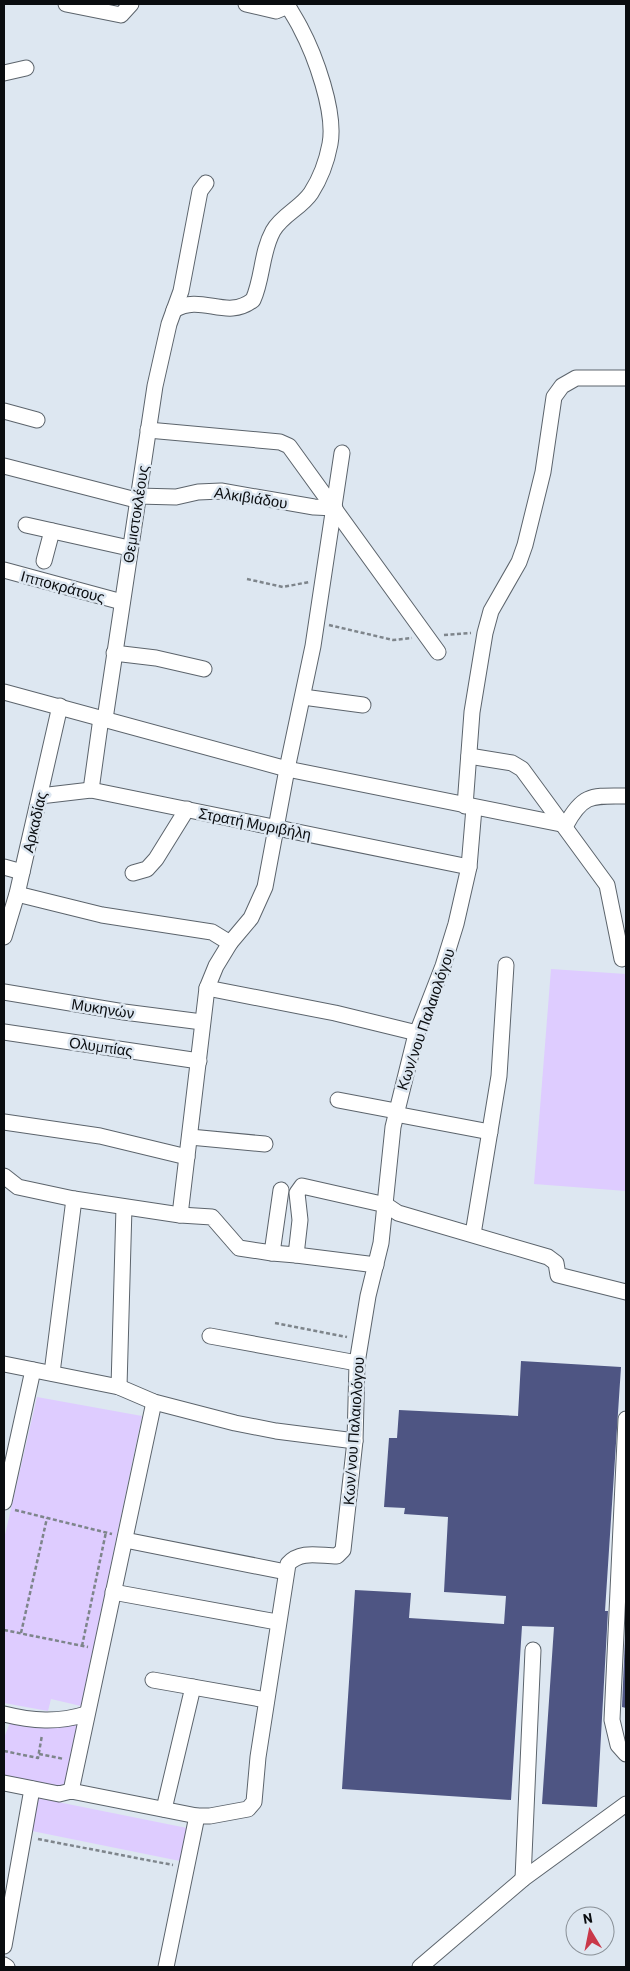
<svg xmlns="http://www.w3.org/2000/svg" width="630" height="1971" font-family="Barlow,sans-serif">
	<rect width="100%" height="100%" fill="#dde7f1"/>
	<g fill="#deccff">
		<polygon points="551,969 626,974 626,1191 534,1184"/>
		<polygon points="37,1397 142,1416 81,1706 51,1699 48,1711 4,1703 4,1539"/>
		<polygon points="11,1720 79,1722 66,1785 60,1789 4,1776 4,1738"/>
		<polygon points="38,1798 187,1828 180,1861 32,1831"/>
	</g>
	<g fill="#4e5583">
		<polygon points="521,1361 621,1367 605,1611 608,1611 597,1807 542,1804 554,1627 522,1626 511,1800 342,1789 355,1590 411,1593 409,1618 504,1624 506,1596 444,1592 448,1517 404,1514 405,1508 384,1507 389,1438 397,1438 399,1410 518,1416"/>
		<polygon points="626,1615 626,1708 622,1707"/>
	</g>
	<g fill="none" stroke-linecap="round" stroke-linejoin="round">
		<g stroke="#5c646c" stroke-width="17">
			<g id="minor">
				<polyline points="66,4 121,15 131,4"/>
				<polyline points="246,4 276,11 288,6"/>
				<polyline points="4,73 26,68"/>
				<path d="M174,310C202,293 226,321 253,300C263,278 261,253 273,231C282,215 301,208 311,193C320,179 327,160 330,144C336,112 315,55 300,27C296,19 291,12 287,4"/>
				<polyline points="4,411 37,420"/>
				<polyline points="148,430 280,442 289,446 438,652"/>
				<polyline points="4,466 136,500"/>
				<polyline points="137,496 176,497 198,492 221,491 314,507 335,508"/>
				<polyline points="26,525 129,548"/>
				<polyline points="44,561 52,531"/>
				<polyline points="4,570 122,602"/>
				<polyline points="114,653 156,658 204,669"/>
				<path d="M4,692L287,769L566,825C583,793 593,796 626,796"/>
				<polyline points="303,697 363,705"/>
				<polyline points="105,719 155,386 169,324 181,291 200,191 206,183"/>
				<polyline points="469,756 512,763 522,769 607,885 622,959"/>
				<polyline points="91,790 101,718"/>
				<polyline points="40,796 91,790 469,867"/>
				<polyline points="465,806 472,712 485,633 491,611 519,562 525,545 543,472 554,397 562,386 576,378 626,378"/>
				<polyline points="4,867 22,872"/>
				<polyline points="133,873 147,869 156,859 187,809"/>
				<polyline points="17,894 102,915 212,932 230,943"/>
				<polyline points="4,937 17,894 60,706"/>
				<polyline points="207,988 335,1013 417,1033"/>
				<polyline points="4,992 124,1012 202,1022"/>
				<polyline points="4,1032 199,1061"/>
				<polyline points="338,1100 396,1111"/>
				<polyline points="395,1114 490,1132"/>
				<polyline points="4,1122 100,1136 187,1157"/>
				<polyline points="190,1137 265,1144"/>
				<polyline points="4,1176 18,1187 74,1199 180,1215 212,1217 239,1248 272,1253 281,1190"/>
				<polyline points="180,1215 207,988 216,966 230,943 251,918 265,887 287,769 313,646 342,453"/>
				<polyline points="473,1234 499,1076 506,965"/>
				<polyline points="272,1253 296,1255 300,1220 297,1193 302,1186 386,1205 398,1213 548,1257 556,1263 558,1275 626,1292"/>
				<polyline points="296,1255 376,1265"/>
				<polyline points="210,1336 357,1363"/>
				<polyline points="4,1364 119,1387 154,1402 235,1423 276,1431 355,1441"/>
				<polyline points="52,1373 74,1199"/>
				<polyline points="119,1387 124,1207"/>
				<polyline points="626,1419 612,1720 618,1745 626,1754"/>
				<polyline points="4,1502 33,1370"/>
				<polyline points="125,1540 286,1572"/>
				<polyline points="113,1592 277,1622"/>
				<polyline points="153,1680 266,1700"/>
				<path d="M4,1714C32,1721 58,1723 86,1714"/>
				<path d="M4,1783L59,1794L71,1791L197,1816H210L248,1809L254,1802L258,1757L288,1564C301,1550 319,1556 337,1556L343,1550L355,1441L357,1363L368,1296L381,1243L393,1127L415,1038L443,966L456,924L469,867L474,808"/>
				<polyline points="71,1791 154,1402"/>
				<polyline points="164,1809 193,1687"/>
				<polyline points="523,1879 533,1650"/>
				<polyline points="4,1946 32,1789"/>
				<polyline points="4,1965 7,1967"/>
				<polyline points="166,1967 197,1816"/>
				<polyline points="420,1967 523,1879 626,1804"/>
			</g>
		</g>
		<g stroke="#7e858b" stroke-width="2.5" stroke-dasharray="4 2.5" stroke-linecap="butt">
			<polyline points="247,579 283,587 309,582"/>
			<polyline points="329,625 393,640 412,638"/>
			<polyline points="444,635 471,633"/>
			<polyline points="275,1323 347,1337"/>
			<polyline points="15,1510 112,1534"/>
			<polyline points="4,1630 88,1647"/>
			<polyline points="21,1633 47,1518"/>
			<polyline points="82,1646 106,1532"/>
			<polyline points="4,1751 38,1758 42,1735"/>
			<polyline points="39,1754 64,1759"/>
			<polyline points="38,1839 173,1865"/>
		</g>
		<use href="#minor" stroke="#fff" stroke-width="15"/>
	</g>
	<g text-anchor="middle" dominant-baseline="central" stroke-width="5" stroke-linejoin="round" paint-order="stroke">
		<g font-size="15" fill="#0a0d10" stroke="#dde7f1">
			<text transform="translate(251 497) rotate(9)">Αλκιβιάδου</text>
			<text transform="translate(135 514) rotate(-81)">Θεμιστοκλέους</text>
			<text transform="translate(63 586) rotate(15)">Ιπποκράτους</text>
			<text transform="translate(34 822) rotate(-77)">Αρκαδίας</text>
			<text transform="translate(255 823) rotate(11)">Στρατή Μυριβήλη</text>
			<text transform="translate(103 1008) rotate(9)">Μυκηνών</text>
			<text transform="translate(425 1019) rotate(-71)">Κων/νου Παλαιολόγου</text>
			<text transform="translate(101 1046) rotate(8)">Ολυμπίας</text>
			<text transform="translate(353 1431) rotate(-86)">Κων/νου Παλαιολόγου</text>
		</g>
	</g>
	<rect width="630" height="1971" fill="none" stroke="#0a0d10" stroke-width="10"/>
	<g transform="translate(590 1931) rotate(350)"><circle r="24" fill="#dde7f1" stroke="#899097"/>
	<path d="M0-4L9 19L0 12L-9 19Z" fill="#c93849"/>
	<text y="-8" font-size="14" font-weight="bold" text-anchor="middle" fill="#0a0d10">N</text>
	</g>
</svg>
